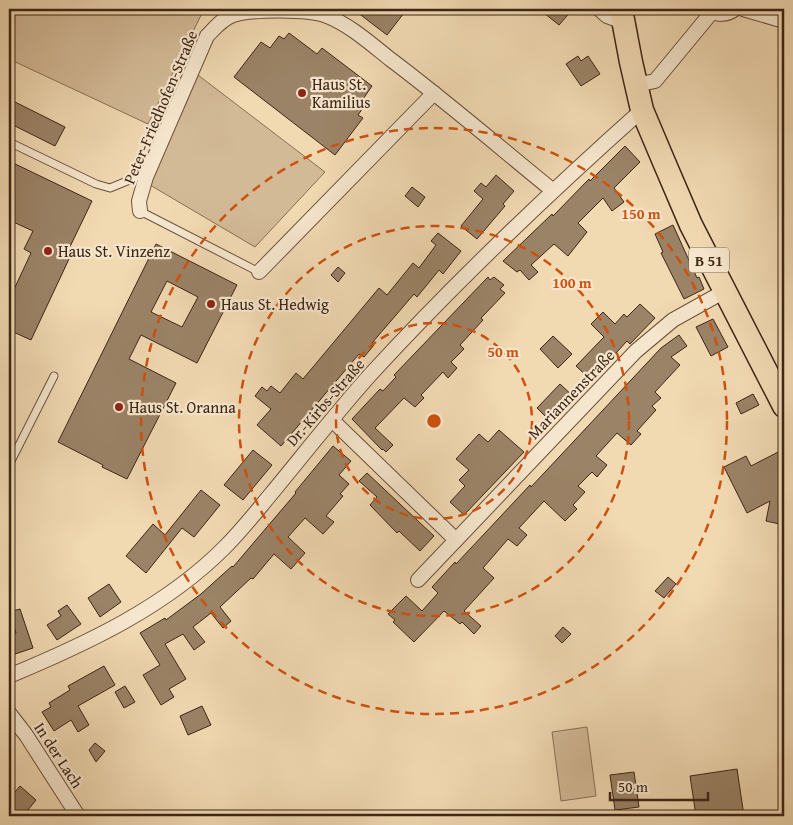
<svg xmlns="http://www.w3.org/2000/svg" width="793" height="825" font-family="'Gentium Book Plus',serif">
	<rect width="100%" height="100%" fill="#f1d9b2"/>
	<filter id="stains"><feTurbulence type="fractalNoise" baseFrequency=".004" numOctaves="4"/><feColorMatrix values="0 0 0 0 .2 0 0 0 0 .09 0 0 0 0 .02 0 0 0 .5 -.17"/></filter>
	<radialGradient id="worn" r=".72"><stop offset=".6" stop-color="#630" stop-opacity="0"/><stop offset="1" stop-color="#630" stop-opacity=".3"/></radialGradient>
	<g fill="#d3ba97" stroke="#887056">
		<polygon points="9,9 204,9 148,124 9,59"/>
		<polygon points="198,75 325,172 255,247 150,185"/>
		<polygon points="587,727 596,796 561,801 552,732"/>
	</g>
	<g fill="#9b8367" stroke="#3e2516" fill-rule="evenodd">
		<polygon points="353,9 407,9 387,35"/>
		<polygon points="539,9 573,9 559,25"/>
		<polygon points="289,33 317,54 322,48 372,86 363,99 365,101 363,104 365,105 358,115 363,118 335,155 234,77 261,42 270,48 279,36 284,39"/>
		<polygon points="578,56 581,61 588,56 600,74 581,86 566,64"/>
		<polygon points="9,99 65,127 55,146 9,123"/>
		<polygon points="625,146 640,162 614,188 624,202 612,211 603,198 578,223 587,232 568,256 554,244 531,265 538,272 529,280 520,270 517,272 503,261 552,214 553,216 589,179 590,181"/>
		<polygon points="9,161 92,201 65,257 69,259 31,340 9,330 9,300 31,253 24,249 33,231 9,220"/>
		<polygon points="496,175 514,191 503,204 505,206 477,239 461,226 483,199 474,191 481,183 486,187"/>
		<polygon points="412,187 425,197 418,207 405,196"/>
		<polygon points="673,225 697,278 699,277 704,289 684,299 661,253 663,252 655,234"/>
		<polygon points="438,233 461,251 443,274 439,270 417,297 414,294 372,343 374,345 364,357 359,354 281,446 257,425 271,409 255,396 262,387 267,391 271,386 280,393 296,373 303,379 379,288 387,295 413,263 419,268 436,245 431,241"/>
		<path d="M156,244L237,285L197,363L141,335L129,359L176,383L127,479L102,467L103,465L58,442ZM167,281L198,297L182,327L151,312Z"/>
		<polygon points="338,267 345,273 338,282 331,275"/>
		<polygon points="488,277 490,280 494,277 504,285 500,289 505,293 481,318 483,320 460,345 464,349 451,362 457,368 448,378 443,372 421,395 424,398 415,407 404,398 375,428 393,445 386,452 383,449 382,450 352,419 380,389 383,391 396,377 394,375"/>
		<polygon points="640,304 655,318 630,344 627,341 593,378 591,376 589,378 576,366 604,337 591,324 603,312 615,324 624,314 627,317"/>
		<polygon points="713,319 728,347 711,356 696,327"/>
		<polygon points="679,335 687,346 671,357 680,365 655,392 661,398 652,406 656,410 637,431 641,434 631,445 617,433 596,456 607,465 597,477 592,472 578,486 585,492 573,505 577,509 565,521 544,501 519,528 527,535 517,546 508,539 483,568 494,578 464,611 481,626 474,634 462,622 460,624 444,611 414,642 393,622 395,620 388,614 406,596 422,611 438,593 432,587 455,562 456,564 530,485 531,487 661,348"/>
		<polygon points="553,336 572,354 558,368 540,349"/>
		<polygon points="560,384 575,398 551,422 537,408"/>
		<polygon points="753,394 759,405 741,414 736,403"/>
		<polygon points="499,430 524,452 464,515 450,502 465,486 459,480 469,470 456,459 479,434 488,442"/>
		<polygon points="333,446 351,461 339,475 349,484 340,494 343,496 326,516 334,522 323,534 305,518 288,537 305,553 291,569 274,554 253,579 251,578 220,607 231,621 223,628 211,613 193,627 205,642 194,650 183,634 165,644 186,679 169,689 174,697 161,705 143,675 160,665 140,633 165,618 166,620 201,594 232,566 233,567 296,493 295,492"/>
		<polygon points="784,449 784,525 766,521 770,501 747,513 724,467 746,456 751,466"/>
		<polygon points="253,450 272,465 243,500 224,485"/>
		<polygon points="367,473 434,536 420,551 399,531 397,533 370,505 377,497 359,481"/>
		<polygon points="201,490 220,505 194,537 182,528 146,573 126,556 153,524 165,535"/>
		<polygon points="668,577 676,584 664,598 655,591"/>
		<polygon points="109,584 121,602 100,617 88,598"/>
		<polygon points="67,605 81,624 57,640 47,625 61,616 58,611"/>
		<polygon points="20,609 33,648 9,656 9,635 16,633 9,612"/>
		<polygon points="563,627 571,634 562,643 555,636"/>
		<polygon points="104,666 115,685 78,706 89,725 78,732 71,720 54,731 42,712 51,707 49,703 70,690 68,686"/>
		<polygon points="125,686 135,702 124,708 115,692"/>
		<polygon points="202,706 211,725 188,735 180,716"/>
		<polygon points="95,743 105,751 96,762 89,750"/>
		<polygon points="737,769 744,816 696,816 690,776"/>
		<polygon points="634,772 639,807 615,810 610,775"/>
		<polygon points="20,786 36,800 23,816 19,816 9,807 9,799"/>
	</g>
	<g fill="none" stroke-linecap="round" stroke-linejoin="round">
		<g stroke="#6b523d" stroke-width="9">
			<g id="service">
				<polyline points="9,142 96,184 110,188 137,177 146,177"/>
				<polyline points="140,211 259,272"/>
				<polyline points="9,465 54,376"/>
			</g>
		</g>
		<g stroke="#6b523d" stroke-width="16">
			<g id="minor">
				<polyline points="599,9 607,16 623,22"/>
				<path d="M708,9C717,16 727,15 735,9"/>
				<polyline points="743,9 784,21"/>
				<polyline points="636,85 655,81 712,12"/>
				<path d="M140,211L139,201L146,177L207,36C215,28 222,19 233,15C253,9 308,9 327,16C350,25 371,44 390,59C446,101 498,146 552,190"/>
				<polyline points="259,272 434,93"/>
				<polyline points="332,420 456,540"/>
				<polyline points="418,580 636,351 673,320 725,291"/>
				<path d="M9,676C86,644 166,607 226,546C242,530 256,512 271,494C304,454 336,413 370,375C456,281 548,194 642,110"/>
				<polyline points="9,713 26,735 78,816"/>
			</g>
		</g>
		<g stroke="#3e2516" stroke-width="25">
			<polyline id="primary" points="621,9 631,62 642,110 664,162 691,225 784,406"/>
		</g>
		<use href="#service" stroke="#f6e6cd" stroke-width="7"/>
		<use href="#minor" stroke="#f6e6cd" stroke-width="14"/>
		<use href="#primary" stroke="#f1d9b2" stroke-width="22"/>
	</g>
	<g fill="none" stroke="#ce510e" stroke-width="2.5" stroke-dasharray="9 6">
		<circle cx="434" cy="421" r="98"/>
		<circle cx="434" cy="421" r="195"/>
		<circle cx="434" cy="421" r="293"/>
	</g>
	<g fill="#8f2418" stroke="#f6e6cd" stroke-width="2">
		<circle cx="302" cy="93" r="5"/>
		<circle cx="48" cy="251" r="5"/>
		<circle cx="211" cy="304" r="5"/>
		<circle cx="119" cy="407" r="5"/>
	</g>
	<g text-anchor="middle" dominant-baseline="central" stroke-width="4.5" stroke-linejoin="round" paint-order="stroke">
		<rect fill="#f6e6cd" stroke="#755f4d" stroke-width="1" x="689" y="247.5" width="40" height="25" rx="4"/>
		<g font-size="15" font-weight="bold" fill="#3e2516">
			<text x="709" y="260">B 51</text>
		</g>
		<g font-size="16" fill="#3e2516" stroke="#f6e6cd" text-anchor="start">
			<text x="312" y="84">Haus St.<tspan x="312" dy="18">Kamilius</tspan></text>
			<text x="58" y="251">Haus St. Vinzenz</text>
			<text x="221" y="304">Haus St. Hedwig</text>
			<text x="129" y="407">Haus St. Oranna</text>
		</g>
		<g font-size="16" fill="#3e2516" stroke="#f6e6cd">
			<text transform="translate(160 107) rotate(-67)">Peter-Friedhofen-Straße</text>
			<text transform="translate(571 394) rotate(-46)">Mariannenstraße</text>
			<text transform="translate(325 402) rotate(-49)">Dr.-Kirbs-Straße</text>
			<text transform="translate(59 755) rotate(57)">In der Lach</text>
		</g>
	</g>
	<circle cx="434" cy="421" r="8" fill="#ce510e" stroke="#f6e6cd" stroke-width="2.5"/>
	<g font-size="15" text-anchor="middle" font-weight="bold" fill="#ce510e" stroke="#f6e6cd" stroke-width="4.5" stroke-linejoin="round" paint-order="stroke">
		<text x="641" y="219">150 m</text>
		<text x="572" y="288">100 m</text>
		<text x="503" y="357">50 m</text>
	</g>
	<rect width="793" height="825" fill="none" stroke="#f1d9b2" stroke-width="30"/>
	<rect x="10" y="10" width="773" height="805" fill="none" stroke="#3e2516" stroke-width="2.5"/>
	<rect x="15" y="15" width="763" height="795" fill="none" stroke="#3e2516"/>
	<path d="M610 792v8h98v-8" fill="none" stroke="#3e2516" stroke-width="2.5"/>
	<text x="618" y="792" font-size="15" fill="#3e2516" stroke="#f6e6cd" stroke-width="4" paint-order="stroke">50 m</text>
	<rect width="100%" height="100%" filter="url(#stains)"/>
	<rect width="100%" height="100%" fill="url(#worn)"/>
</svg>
